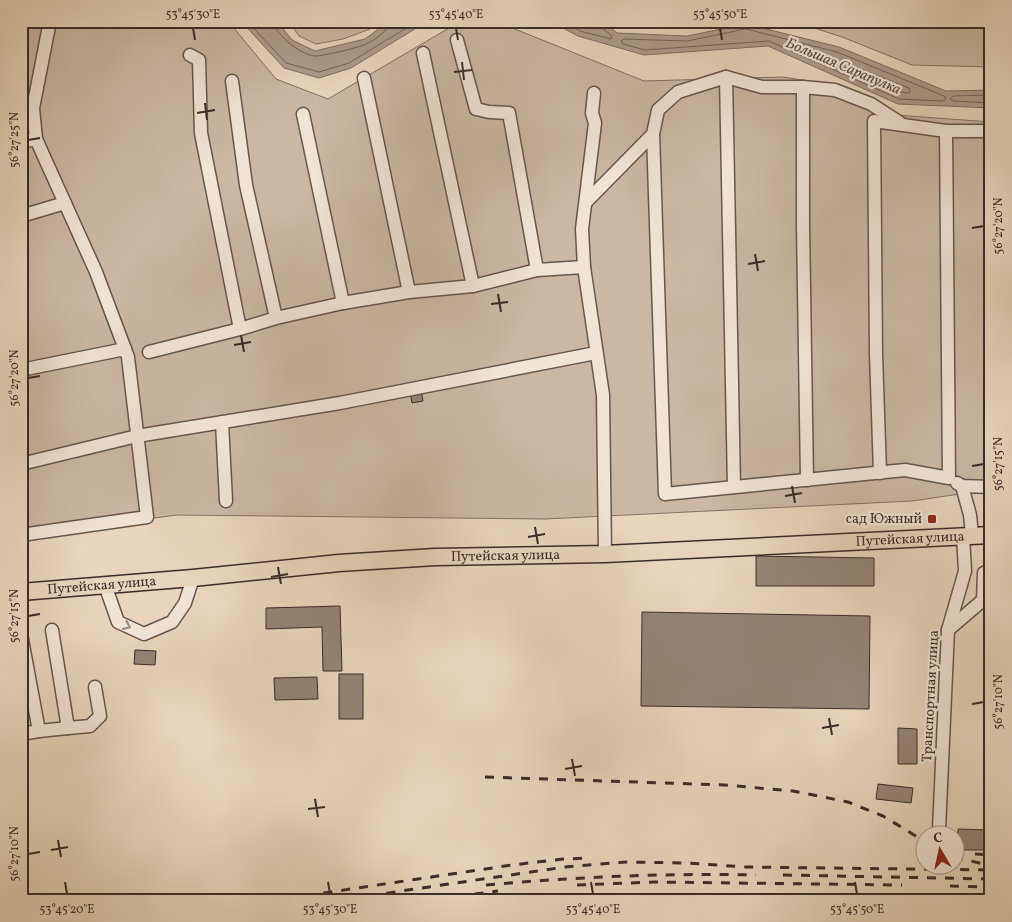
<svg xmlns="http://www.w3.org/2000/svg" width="1012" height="922" font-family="Vollkorn,serif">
	<rect width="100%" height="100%" fill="#e8d5bb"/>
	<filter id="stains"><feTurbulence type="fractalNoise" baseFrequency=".004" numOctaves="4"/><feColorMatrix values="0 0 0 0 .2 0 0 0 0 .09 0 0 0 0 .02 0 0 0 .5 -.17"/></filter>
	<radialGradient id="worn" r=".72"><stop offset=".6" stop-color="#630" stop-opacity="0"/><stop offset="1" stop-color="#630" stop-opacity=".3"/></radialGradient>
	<g fill="#cab8a2" stroke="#827264">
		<polygon points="21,21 228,21 276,79 328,99 461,21 495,21 644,81 783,77 814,82 895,115 991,122 991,494 967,493 912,501 545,519 177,515 21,536"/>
		<polygon points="289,21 378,21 370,29 343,39 316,44 299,36"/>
		<polygon points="793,21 991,21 991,67 912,65 842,37"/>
	</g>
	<g fill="#ad9c89" stroke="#7f7062">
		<polygon points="241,21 277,21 292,40 315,51 365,39 389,21 428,21 351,68 319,78 284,68"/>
		<polygon points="550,21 603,21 617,33 687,36 746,24 839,47 946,91 991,90 991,108 898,104 768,46 644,55 578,36"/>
	</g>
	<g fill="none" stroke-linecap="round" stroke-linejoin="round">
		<g stroke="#746458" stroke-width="1">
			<polyline points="247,21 286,63 319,72 349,63 418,21"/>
			<path d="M273,21C275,35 303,57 317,56C326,55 358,48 366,44C374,41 390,29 391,21"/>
			<polyline points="561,21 580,31 611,39 612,36 601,27 600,21"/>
			<polygon points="746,29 837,52 944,96 946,99 943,101 899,99 769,41 645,50 623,44 621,41 624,39 687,41"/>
			<polygon points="833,58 909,88 910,92 908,93 901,92 833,62 831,60"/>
			<polyline points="991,95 953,96 950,99 953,101 991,103"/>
		</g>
	</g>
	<g fill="#948474" stroke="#3a2d27">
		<polygon points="421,390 423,401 412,403 410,392"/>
		<polygon points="756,556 874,558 874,586 756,586"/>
		<polygon points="340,606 342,671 323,671 322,627 266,629 266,608"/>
		<polygon points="642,612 870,616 869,709 641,706"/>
		<polygon points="135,650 156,651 155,665 134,664"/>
		<rect x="339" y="674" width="24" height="45"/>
		<polygon points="317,677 318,699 275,700 274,678"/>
		<polygon points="898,728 917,729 917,764 898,764"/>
		<polygon points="878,784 913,788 911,803 876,799"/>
		<polygon points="958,829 991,830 991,850 957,850"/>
	</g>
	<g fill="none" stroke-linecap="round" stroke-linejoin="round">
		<g stroke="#66574c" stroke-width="15">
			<g id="minor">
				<polyline points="457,40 476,109 489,112 509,113 537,270"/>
				<polyline points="423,53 473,286"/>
				<polyline points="190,55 199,60 201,133 240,329 276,318 343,303 409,292 473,286 537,270 584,267"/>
				<polyline points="726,77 734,487"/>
				<polyline points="364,78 409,292"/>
				<polyline points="232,81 246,185 276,318"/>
				<polyline points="803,87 803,225 807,480"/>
				<polyline points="594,93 592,113 595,123 582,229 584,267 603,395 605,554"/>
				<polyline points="303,114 343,303"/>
				<polyline points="653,134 665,494 905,470 949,478 946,131 991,131"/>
				<polyline points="21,142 36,139"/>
				<polyline points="586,202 653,134 658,110 678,92 726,77 762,87 803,87 835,90 871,104 899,122"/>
				<polyline points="21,216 65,203"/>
				<polyline points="149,352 240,329"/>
				<polyline points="21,370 125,349"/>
				<polyline points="222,422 226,501"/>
				<polyline points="21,464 137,436 340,403 596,353"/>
				<polyline points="880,473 876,354 874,121 946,131"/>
				<polyline points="957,483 962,486 991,487"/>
				<polyline points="962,486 970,515 972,535"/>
				<polyline points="21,535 147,517 128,357 96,272 36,139 33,108 50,21"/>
				<polyline points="105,585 118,622 144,634 172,622 185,603 193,578"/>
				<polyline points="983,600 984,573 991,570"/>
				<polyline points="948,630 983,600 991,600"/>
				<polyline points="21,634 39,731 21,734"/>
				<polyline points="68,728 90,726 100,716 95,687"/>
				<polyline points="39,731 68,728 52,630"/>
				<polyline points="939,830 948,630 965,571 963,536"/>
			</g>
		</g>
		<g stroke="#3a2d27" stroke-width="19">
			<g id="major">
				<path id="s1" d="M21,592L193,578L339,563L435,557L605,554L991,535"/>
			</g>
		</g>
		<use href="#minor" stroke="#f0e4d3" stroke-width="12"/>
		<use href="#major" stroke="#e8d5bb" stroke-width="16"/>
		<g stroke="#3a2d27" stroke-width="3" stroke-dasharray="9 9" stroke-linecap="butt">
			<polyline points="485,777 725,785 793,791 848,802 883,816 924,841"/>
			<polyline points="975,854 991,855"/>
			<polyline points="954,857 988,865"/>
			<polyline points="783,875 991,879"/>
			<path d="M486,885C576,877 665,873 756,875"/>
			<polyline points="577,885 654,882 902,885"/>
			<polyline points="950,886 991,887"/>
			<polyline points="270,901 512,865 563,859 590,858"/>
			<polyline points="333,901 565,867 626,862 687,863 746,867 991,870"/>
			<polyline points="421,901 498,891"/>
		</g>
	</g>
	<defs><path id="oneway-chevron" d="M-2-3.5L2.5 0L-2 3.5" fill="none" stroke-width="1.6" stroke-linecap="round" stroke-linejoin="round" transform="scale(1.25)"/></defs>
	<use stroke="#95887d" href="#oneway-chevron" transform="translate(127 626) rotate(24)"/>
	<path fill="none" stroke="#3a2d27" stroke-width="2" d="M193,28L195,40M456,28L458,40M720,28L722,40M462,62L464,80M454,72L472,70M205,103L207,120M197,113L215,110M28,140L40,138M972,228L984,226M755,254L758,271M748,264L765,261M498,294L501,312M491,304L508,302M241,335L244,352M234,345L251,342M28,378L40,376M972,466L984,464M792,486L795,503M785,496L802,493M535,527L538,544M528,537L545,534M278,567L281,584M271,577L288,574M28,616L40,614M972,704L984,702M829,718L832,735M822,728L839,725M572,759L575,776M565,769L582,766M315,799L318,817M308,809L325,807M58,840L61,857M51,850L68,847M28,854L40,852M65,882L67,894M328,882L330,894M591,882L593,894M855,882L857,894"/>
	<rect fill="#8f2418" stroke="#f0e4d3" stroke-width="2" x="927" y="514" width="10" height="10" rx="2.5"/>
	<g text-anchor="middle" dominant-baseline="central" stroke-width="4.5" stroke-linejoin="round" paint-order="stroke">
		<g font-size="14" fill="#3a2d27" stroke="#f0e4d3" text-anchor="end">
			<text x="922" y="519">сад Южный</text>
		</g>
		<g font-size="14" fill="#3a2d27" stroke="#f0e4d3">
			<text stroke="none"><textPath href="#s1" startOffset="891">Путейская улица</textPath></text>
			<text stroke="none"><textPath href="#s1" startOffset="486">Путейская улица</textPath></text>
			<text stroke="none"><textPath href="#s1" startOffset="81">Путейская улица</textPath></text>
			<text transform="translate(931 696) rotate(-87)">Транспортная улица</text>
		</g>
		<g font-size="15" font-style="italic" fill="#574940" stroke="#f0e4d3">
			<text transform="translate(843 67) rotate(23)">Большая Сарапулка</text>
		</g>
	</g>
	<rect width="1012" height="922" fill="none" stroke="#e8d5bb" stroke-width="55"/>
	<g transform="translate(940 850) rotate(351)"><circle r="24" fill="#f0e4d3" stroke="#a79b8e"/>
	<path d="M0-4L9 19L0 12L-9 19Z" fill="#8f2418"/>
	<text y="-8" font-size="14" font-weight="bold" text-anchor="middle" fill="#3a2d27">С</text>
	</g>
	<rect x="28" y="28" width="956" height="866" fill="none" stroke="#3a2d27" stroke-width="2"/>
	<g font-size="12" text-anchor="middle" fill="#3a2d27">
		<text x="193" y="18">53°45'30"E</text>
		<text x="456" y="18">53°45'40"E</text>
		<text x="720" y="18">53°45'50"E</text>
		<text transform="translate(14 140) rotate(-90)" y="4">56°27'25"N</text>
		<text transform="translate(998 226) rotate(-90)" y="4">56°27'20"N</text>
		<text transform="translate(14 378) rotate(-90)" y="4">56°27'20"N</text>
		<text transform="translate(998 464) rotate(-90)" y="4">56°27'15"N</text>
		<text transform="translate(14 616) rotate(-90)" y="4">56°27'15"N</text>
		<text transform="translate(998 702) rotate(-90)" y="4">56°27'10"N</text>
		<text transform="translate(14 854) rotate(-90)" y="4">56°27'10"N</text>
		<text x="67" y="913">53°45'20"E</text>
		<text x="330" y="913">53°45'30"E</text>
		<text x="593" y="913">53°45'40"E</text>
		<text x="857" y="913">53°45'50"E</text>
	</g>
	<rect width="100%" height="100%" filter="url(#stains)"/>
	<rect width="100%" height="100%" fill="url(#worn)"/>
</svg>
